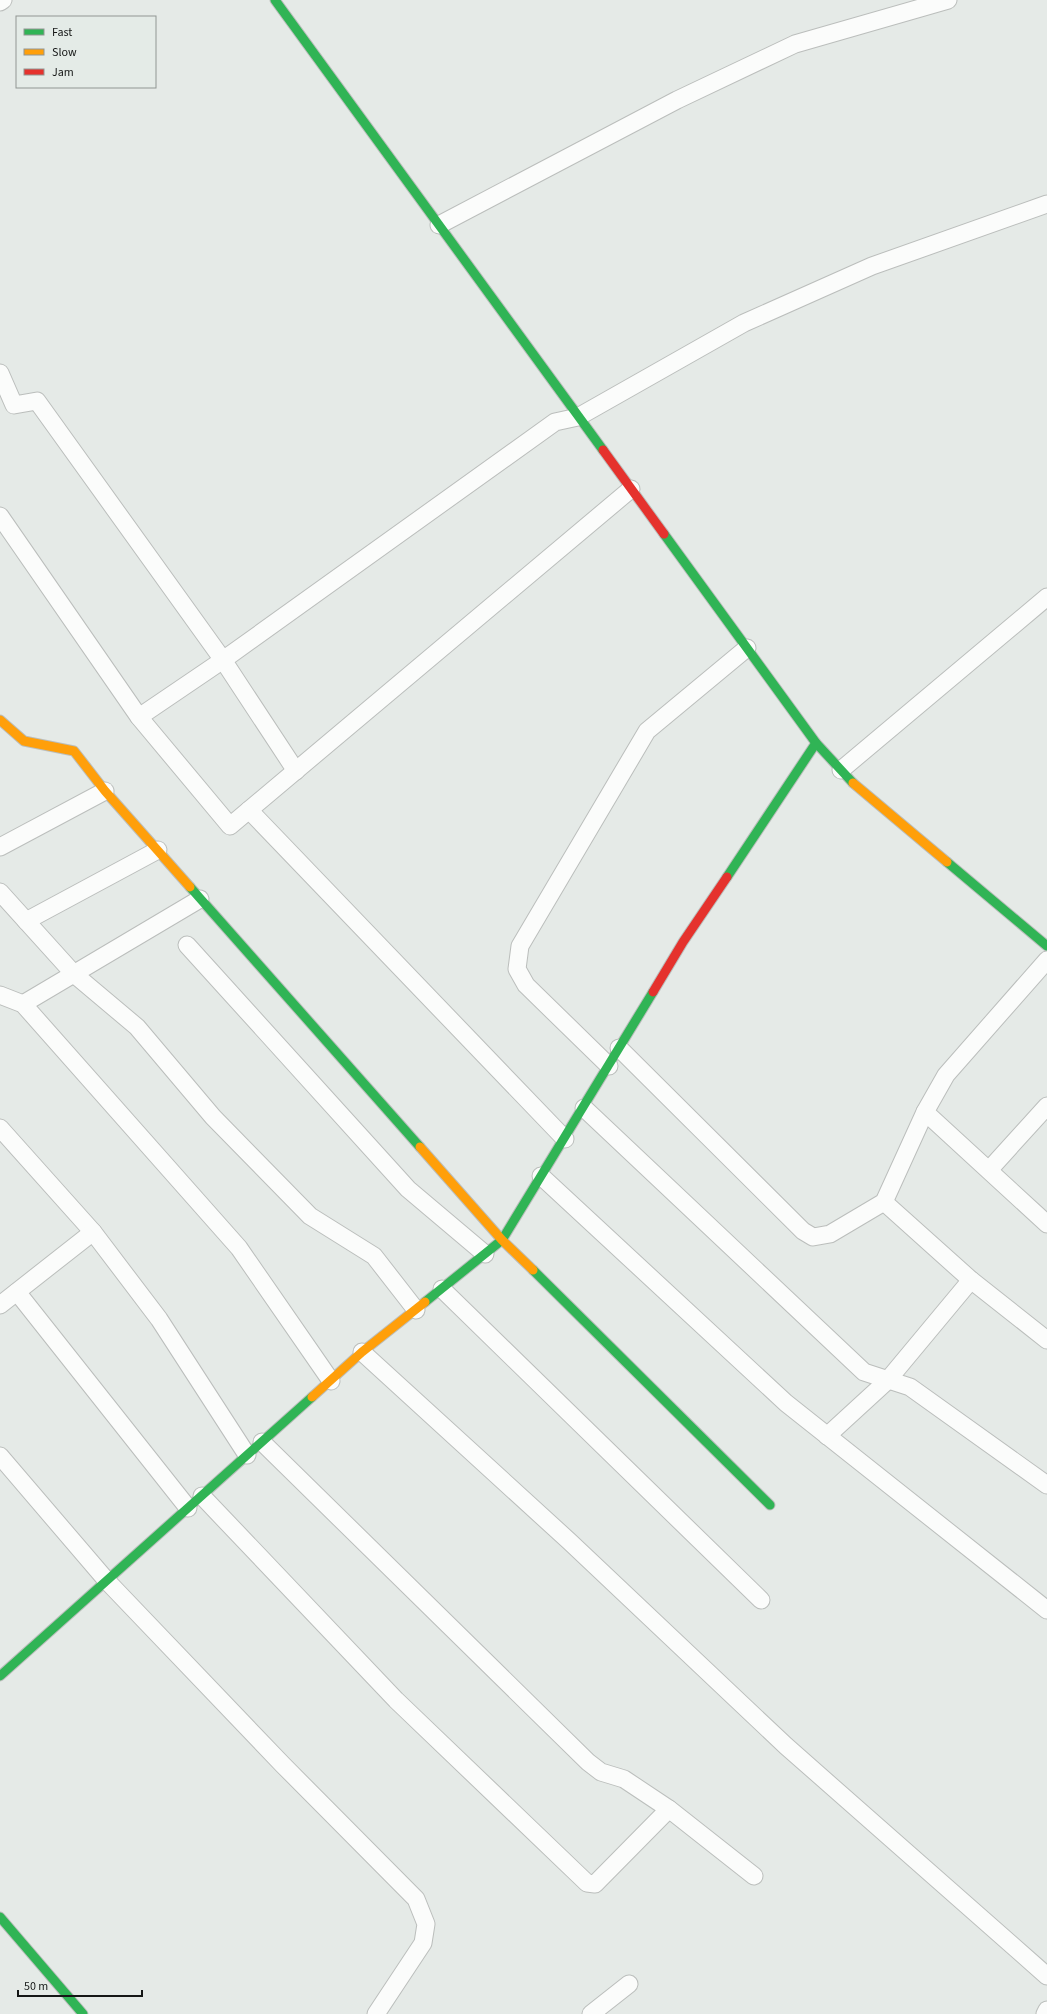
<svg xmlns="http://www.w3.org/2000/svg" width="1047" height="2014" font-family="'Source Sans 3',sans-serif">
	<rect width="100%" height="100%" fill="#e5eae7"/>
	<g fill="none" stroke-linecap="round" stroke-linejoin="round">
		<g stroke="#bbbebc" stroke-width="19">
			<g id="street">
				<polyline points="0,2 3,0"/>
				<polyline points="439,225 677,100 795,44 948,0"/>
				<polyline points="0,373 14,405 37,401 223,660 296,771"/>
				<polyline points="0,516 139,717 230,826 631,489"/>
				<polyline points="139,717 223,660 555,422 578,417 744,323 872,266 1047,204"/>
				<polyline points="841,770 1047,597"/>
				<polyline points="249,810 565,1139"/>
				<polyline points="0,847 105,791"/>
				<polyline points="0,892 74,974 137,1027 213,1117 310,1216 374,1256 416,1310"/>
				<polyline points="26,921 158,850"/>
				<polyline points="187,945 408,1189 485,1254"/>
				<polyline points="0,995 23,1004 239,1248 331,1381"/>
				<polyline points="23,1004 200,899"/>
				<polyline points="619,1048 803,1231 813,1237 830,1234 884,1202 925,1112 946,1075 1047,960"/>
				<polyline points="609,1066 526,985 517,969 520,946 647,731 747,648"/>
				<polyline points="584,1108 864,1372 910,1387 1047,1485"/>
				<polyline points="925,1112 1047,1224"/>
				<polyline points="0,1128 93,1232 159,1319 247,1455"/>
				<polyline points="989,1170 1047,1106"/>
				<polyline points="541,1176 786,1403 1047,1610"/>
				<polyline points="884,1202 971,1280 1047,1340"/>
				<polyline points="442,1289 761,1600"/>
				<polyline points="17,1292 188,1508"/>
				<polyline points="0,1305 93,1232"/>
				<polyline points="362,1352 569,1541 786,1746 1047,1976"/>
				<polyline points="827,1436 887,1381 971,1280"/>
				<polyline points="262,1442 588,1762 601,1772 624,1779 669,1809 754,1876"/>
				<polyline points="0,1456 107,1581 283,1765 416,1899 426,1924 423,1943 376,2014"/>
				<polyline points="202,1496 396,1700 587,1883 595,1884 669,1809"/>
				<polyline points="591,2014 629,1984"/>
				<polyline points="1045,2014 1047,2010"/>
			</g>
		</g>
		<g stroke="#bbbebc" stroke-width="11">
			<g id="fast">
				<polyline points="275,0 603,450"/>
				<polyline points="664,534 816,743 853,783"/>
				<polyline points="947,862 1047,946"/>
				<polyline points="727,877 816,743"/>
				<polyline points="190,887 420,1147"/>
				<polyline points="533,1270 770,1505"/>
				<polyline points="425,1302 502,1240 653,992"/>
				<polyline points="0,1676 312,1397"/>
				<polyline points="0,1917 83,2014"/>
			</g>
		</g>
		<g stroke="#bbbebc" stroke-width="11">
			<g id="slow">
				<polyline points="0,720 24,741 74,751 105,791 190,887"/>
				<polyline points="853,783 947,862"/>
				<polyline points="420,1147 502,1240 533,1270"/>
				<polyline points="312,1397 362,1352 425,1302"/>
			</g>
		</g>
		<g stroke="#bbbebc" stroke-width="11">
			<g id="jam">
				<polyline points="603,450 664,534"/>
				<polyline points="653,992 683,942 727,877"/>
			</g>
		</g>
		<use href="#street" stroke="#fbfcfb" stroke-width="17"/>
		<use href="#fast" stroke="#30b455" stroke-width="9"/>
		<use href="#slow" stroke="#ff9f0a" stroke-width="9"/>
		<use href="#jam" stroke="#e5322d" stroke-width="9"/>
	</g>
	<rect x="16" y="16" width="140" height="72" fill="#e4ebe7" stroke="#919693"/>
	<rect x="24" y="29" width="20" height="6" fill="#30b455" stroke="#919693"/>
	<text x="52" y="36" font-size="12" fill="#151716">Fast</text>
	<rect x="24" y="49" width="20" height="6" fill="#ff9f0a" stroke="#919693"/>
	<text x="52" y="56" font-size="12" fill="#151716">Slow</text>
	<rect x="24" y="69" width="20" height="6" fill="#e5322d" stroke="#919693"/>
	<text x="52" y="76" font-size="12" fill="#151716">Jam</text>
	<path d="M18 1990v6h124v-6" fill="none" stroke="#151716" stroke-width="2"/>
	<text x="24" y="1990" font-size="12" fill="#151716" stroke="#e4ebe7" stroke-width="3" paint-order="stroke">50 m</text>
</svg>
